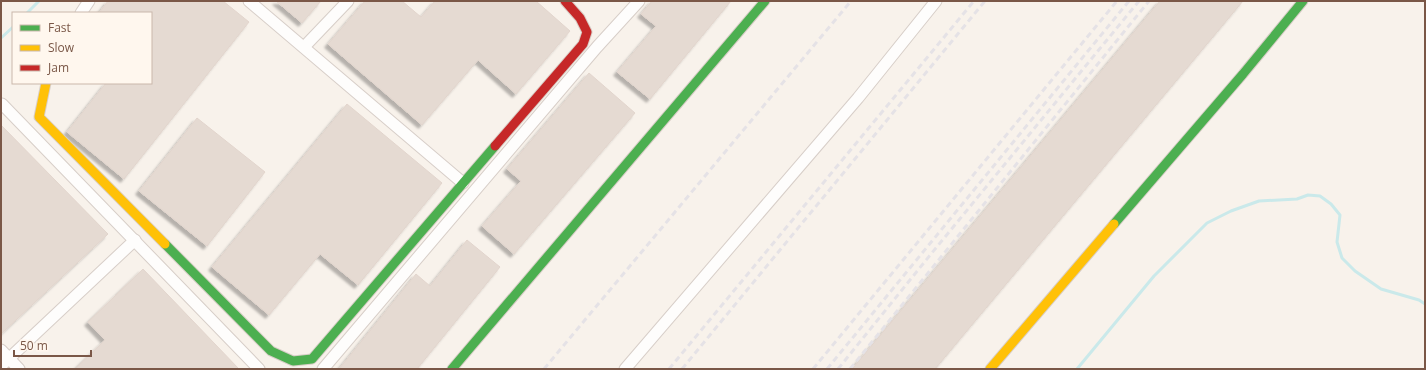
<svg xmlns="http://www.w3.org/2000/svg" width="1426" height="370" font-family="'Open Sans',sans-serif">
	<defs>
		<filter id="shadow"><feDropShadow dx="-3.5" dy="3.5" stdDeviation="1" flood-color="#0004"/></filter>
	</defs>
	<rect width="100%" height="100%" fill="#f8f2eb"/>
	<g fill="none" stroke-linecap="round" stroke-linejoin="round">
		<g stroke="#cae9ea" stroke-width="3">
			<polyline points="27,13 39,1"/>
			<polyline points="1,38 13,27"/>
			<polyline points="1077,369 1154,276 1207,223 1231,211 1259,201 1297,199 1308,195 1320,196 1331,204 1340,215 1337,242 1342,258 1355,271 1381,289 1419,300 1425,304"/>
		</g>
	</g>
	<g fill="#e5dad2" stroke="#e2d5cd" filter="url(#shadow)">
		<polygon points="108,1 223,1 249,22 124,179 67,132 106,83 151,83 151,13 99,13"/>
		<polygon points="276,1 321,1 302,23"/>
		<polygon points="365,1 402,1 421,17 435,1 536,1 570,31 516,94 478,60 422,125 328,44"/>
		<polygon points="652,1 731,1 650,99 617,72 656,26 641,14"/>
		<polygon points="1160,1 1243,1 935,369 852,369"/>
		<polygon points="589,73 635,113 514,254 482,226 521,181 507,169"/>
		<polygon points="347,104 442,183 358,285 320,254 269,315 212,267"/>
		<polygon points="197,118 265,172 207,246 139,191"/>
		<polygon points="1,125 108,234 1,334"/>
		<polygon points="467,240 500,267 417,369 339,369 416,274 430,286"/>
		<polygon points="143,269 239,369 75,369 105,340 88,322"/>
	</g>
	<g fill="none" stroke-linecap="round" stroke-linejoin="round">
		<g stroke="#d7cec8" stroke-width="13">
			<g id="street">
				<polyline points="249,1 463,183"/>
				<polyline points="81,13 89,1"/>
				<polyline points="304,47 348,1"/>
				<polyline points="2,104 259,369"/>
				<polyline points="1,350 19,369"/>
				<polyline points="1,366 135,240"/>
				<polyline points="323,369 597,47 639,1"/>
				<polyline points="625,369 858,98 936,1"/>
			</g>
		</g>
		<g stroke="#d8cec7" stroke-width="11">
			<g id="fast">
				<polyline points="1114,224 1243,74 1303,1"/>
				<polyline points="165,244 271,351 293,361 312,359 495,146"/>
				<polyline points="452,369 765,1"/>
			</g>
		</g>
		<g stroke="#d8cec7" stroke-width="11">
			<g id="slow">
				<polyline points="46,83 39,117 165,244"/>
				<polyline points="990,369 1114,224"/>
			</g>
		</g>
		<g stroke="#d8cec7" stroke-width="11">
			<polyline id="jam" points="495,146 583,44 587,32 580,18 565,1"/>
		</g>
		<use href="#street" stroke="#fefdfc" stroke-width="11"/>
		<use href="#fast" stroke="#4caf50" stroke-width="9"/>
		<use href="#slow" stroke="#ffc107" stroke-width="9"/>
		<use href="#jam" stroke="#c62828" stroke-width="9"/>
		<g stroke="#e5e2e6" stroke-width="3" stroke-dasharray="6 4" stroke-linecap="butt">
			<polyline points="544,369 851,1"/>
			<polyline points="669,369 974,1"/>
			<polyline points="682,369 985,1"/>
			<polyline points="813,369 1117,1"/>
			<polyline points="827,369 1129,1"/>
			<polyline points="838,369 931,254 1139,1"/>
			<polyline points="850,369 1149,1"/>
		</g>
	</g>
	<rect width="1426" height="370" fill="none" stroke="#7a5747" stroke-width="4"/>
	<rect x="12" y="12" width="140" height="72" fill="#fff7ee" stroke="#cab7ab"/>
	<rect x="20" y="25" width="20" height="6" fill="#4caf50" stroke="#cab7ab"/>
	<text x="48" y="32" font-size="12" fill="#7a5747">Fast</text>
	<rect x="20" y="45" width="20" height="6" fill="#ffc107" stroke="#cab7ab"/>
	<text x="48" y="52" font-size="12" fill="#7a5747">Slow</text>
	<rect x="20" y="65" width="20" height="6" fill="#c62828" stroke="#cab7ab"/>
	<text x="48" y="72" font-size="12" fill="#7a5747">Jam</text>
	<path d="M14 350v6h77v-6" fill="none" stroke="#7a5747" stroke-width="2"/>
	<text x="20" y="350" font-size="12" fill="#7a5747" stroke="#fff7ee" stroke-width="3" paint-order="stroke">50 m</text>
</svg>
